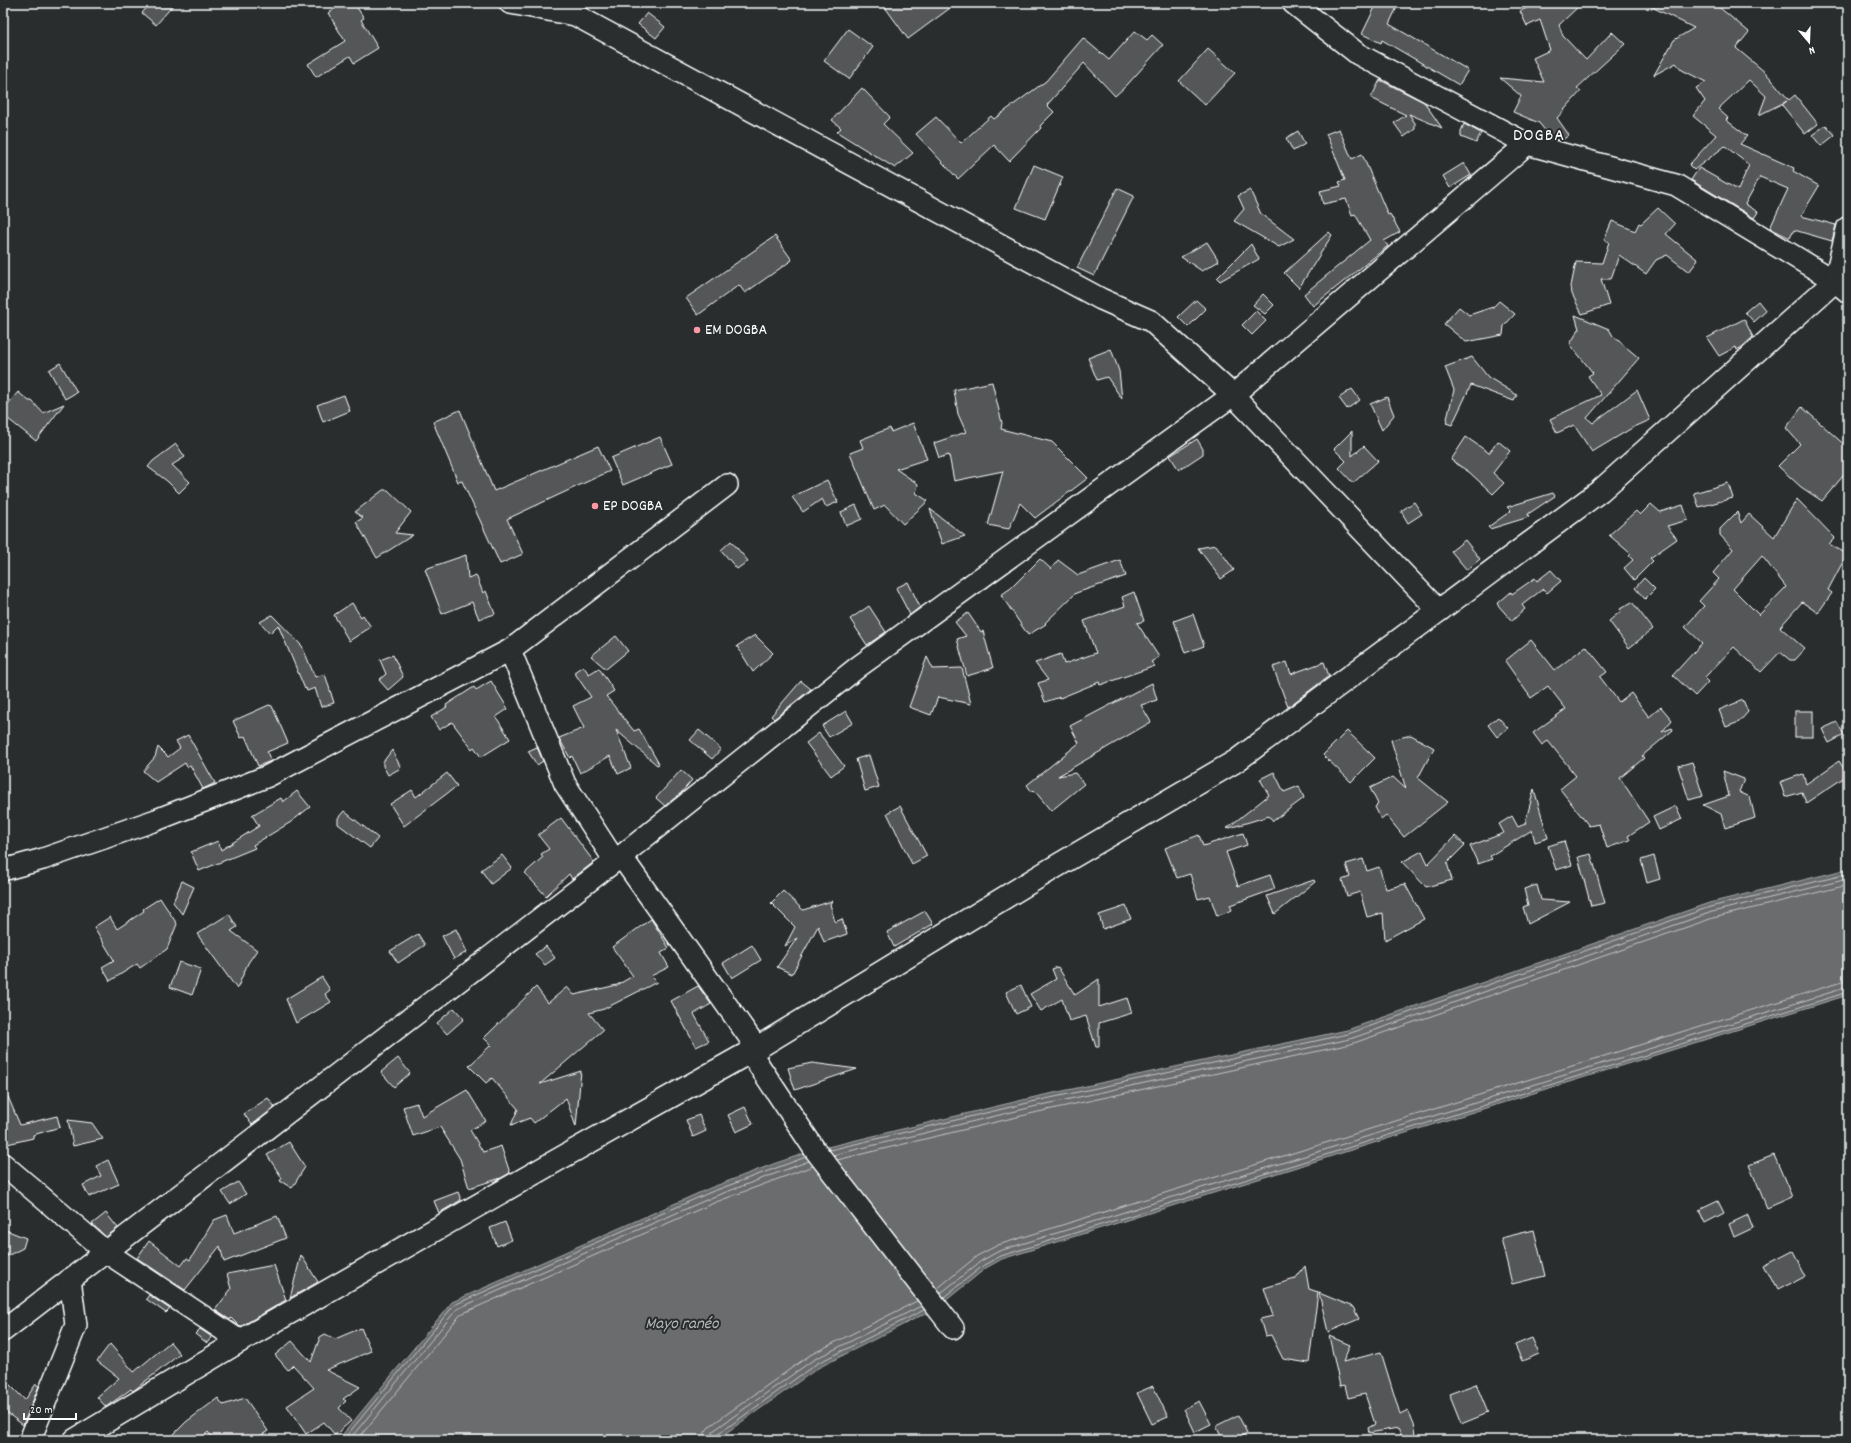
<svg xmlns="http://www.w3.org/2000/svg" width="1851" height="1443" font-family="Dekko,sans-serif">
	<rect width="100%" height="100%" fill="#2a2d2e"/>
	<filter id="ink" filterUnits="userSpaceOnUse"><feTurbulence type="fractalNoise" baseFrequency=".025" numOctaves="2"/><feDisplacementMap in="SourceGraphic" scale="8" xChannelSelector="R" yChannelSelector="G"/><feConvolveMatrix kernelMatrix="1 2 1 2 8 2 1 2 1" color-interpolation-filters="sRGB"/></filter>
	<g filter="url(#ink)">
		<polygon fill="#6a6c6d" stroke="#a6a7a7" points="1848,869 1848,995 1002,1259 986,1268 938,1307 818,1368 716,1440 338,1440 452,1302 710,1188 776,1163 815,1150 1035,1097 1347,1030 1709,903"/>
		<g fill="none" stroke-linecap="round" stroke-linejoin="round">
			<g stroke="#c3c4c5" stroke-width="1">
				<polyline points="830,1150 1036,1101 1348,1034 1710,907 1848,874"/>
				<polyline points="833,1155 1037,1106 1350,1039 1712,912 1848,879"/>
				<polyline points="837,1160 1038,1112 1351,1044 1713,918 1848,885"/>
				<polyline points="937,1289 977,1256 998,1245 1848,980"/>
				<polyline points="941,1293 981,1261 999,1251 1848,987"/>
				<polyline points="944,1297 984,1265 1001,1256 1848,992"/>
				<polyline points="343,1440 454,1305 711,1192 806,1157"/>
				<polyline points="349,1440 457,1309 713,1197 809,1161"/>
				<polyline points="357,1440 461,1314 716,1202 813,1166"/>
				<polyline points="704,1440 705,1432 710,1426 810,1355 917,1301"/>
				<polyline points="710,1440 713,1431 813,1360 921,1306"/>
				<polyline points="715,1440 717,1435 816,1364 924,1310"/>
			</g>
		</g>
		<g fill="#555758" stroke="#fff" fill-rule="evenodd">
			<polygon points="151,3 175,3 156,25 142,13"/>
			<polygon points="344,3 354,3 364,18 361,20 378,48 354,63 350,56 316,77 308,64 345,41 328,13"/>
			<polygon points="882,3 957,3 908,39"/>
			<polygon points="1377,3 1399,3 1389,24 1468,70 1459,85 1382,40 1381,43 1362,34"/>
			<polygon points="1538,3 1582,3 1559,25 1563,36 1586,60 1612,32 1625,44 1577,88 1581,91 1557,118 1569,135 1561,141 1551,138 1539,123 1513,112 1521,96 1500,78 1544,82 1533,58 1550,50 1540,20 1527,26 1520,11"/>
			<polygon points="1687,3 1714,3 1749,32 1736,48 1766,73 1789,100 1795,95 1818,124 1805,134 1782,105 1787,101 1759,115 1766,96 1749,80 1718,109 1728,118 1726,120 1747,136 1740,144 1794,168 1793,171 1819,186 1801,216 1836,225 1832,241 1794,230 1790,238 1770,228 1788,189 1760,177 1745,204 1758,212 1754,218 1691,180 1699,168 1738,190 1749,165 1725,146 1694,170 1689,165 1716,135 1693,116 1705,101 1696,88 1706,82 1682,70 1676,63 1654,75 1674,40 1694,28 1646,4 1682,6"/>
			<polygon points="647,13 665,27 656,38 638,24"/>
			<polygon points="848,29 873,47 849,79 824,61"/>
			<polygon points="1135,31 1147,40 1152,35 1163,45 1127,85 1115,96 1084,63 1047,105 1054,112 1040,126 1041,128 1009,161 994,145 958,179 916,134 936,117 961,143 991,116 994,119 1046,81 1083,38 1109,60"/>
			<polygon points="1208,49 1235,73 1205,105 1179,81"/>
			<polygon points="1380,80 1424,102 1442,128 1409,114 1415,123 1415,129 1404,137 1394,123 1406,115 1371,98"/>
			<polygon points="862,88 890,117 883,124 913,153 895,168 837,132 841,128 832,120"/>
			<polygon points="1464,124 1481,133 1476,143 1461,137 1461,131"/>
			<polygon points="1826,125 1835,135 1821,146 1812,135"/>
			<polygon points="1339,129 1352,159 1362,154 1388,215 1390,214 1400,232 1384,241 1388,246 1313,306 1304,294 1370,240 1355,214 1352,215 1346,199 1323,204 1320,191 1341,186 1339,182 1345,180 1326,134"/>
			<polygon points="1298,131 1305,144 1293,151 1286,138"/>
			<polygon points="1464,163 1471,175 1450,188 1443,176"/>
			<polygon points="1034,165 1063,177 1045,219 1016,208"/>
			<polygon points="1117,188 1134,196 1094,276 1077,268"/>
			<polygon points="1250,190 1261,214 1294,239 1279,247 1234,221 1244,209 1238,196"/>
			<polygon points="1658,208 1675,224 1666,234 1698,260 1689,272 1667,255 1656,260 1646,274 1619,255 1611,279 1601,279 1609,305 1582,314 1572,294 1571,286 1576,262 1602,263 1609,242 1604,240 1612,221 1635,231 1639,223 1641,224"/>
			<polygon points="1329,232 1332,235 1299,288 1284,273"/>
			<polygon points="775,236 792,260 745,293 739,285 698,315 686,298"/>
			<polygon points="1207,242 1219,261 1202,271 1181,257"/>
			<polygon points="1251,244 1259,259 1220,281 1217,278"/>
			<polygon points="1263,294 1274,305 1265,314 1253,305"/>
			<polygon points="1196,300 1206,309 1188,327 1178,317"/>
			<polygon points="1499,301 1515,314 1504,326 1503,335 1466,342 1444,324 1459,307 1469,315 1493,307"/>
			<polygon points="1758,301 1766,311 1754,322 1745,312"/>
			<polygon points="1256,311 1266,321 1252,335 1242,325"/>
			<polygon points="1575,315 1609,329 1613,336 1639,358 1587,418 1593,423 1637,390 1650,420 1632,428 1592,452 1574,425 1557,433 1550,419 1601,395 1588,376 1593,373 1570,344 1579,329"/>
			<polygon points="1744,319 1753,337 1742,347 1737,350 1736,347 1719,356 1707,338"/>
			<polygon points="1111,349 1119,371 1122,399 1107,377 1097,380 1088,358"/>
			<polygon points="1472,357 1488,377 1517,395 1514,401 1471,385 1452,425 1446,423 1454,390 1445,367"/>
			<polygon points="60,363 77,392 65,399 49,370"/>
			<polygon points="992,382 1002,423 1001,429 1052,442 1088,478 1035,518 1020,503 1009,529 988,525 1003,471 954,481 949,455 939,458 934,443 966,432 958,414 954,390"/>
			<polygon points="1352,389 1360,400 1347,409 1339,398"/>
			<polygon points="18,392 29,401 32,401 43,413 64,404 36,441 3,415 3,410"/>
			<polygon points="344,395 350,411 323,422 317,405"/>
			<polygon points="1387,397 1394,415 1382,430 1370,404"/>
			<polygon points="1802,407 1848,448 1848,470 1822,501 1801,487 1778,466 1800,444 1786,428"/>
			<polygon points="460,410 494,491 598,446 610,471 507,519 523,554 500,564 462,481 458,482 433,422"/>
			<polygon points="913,423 927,459 896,469 918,484 916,493 928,501 903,524 885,505 874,510 850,453 863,448 860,440 890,428 891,432"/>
			<polygon points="1352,431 1352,456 1364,446 1378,461 1353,483 1339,468 1346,461 1334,449"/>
			<polygon points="660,437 672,464 623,485 611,458"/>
			<polygon points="1466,437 1489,453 1498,441 1510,451 1493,473 1504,483 1493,494 1469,472 1451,460"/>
			<polygon points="1197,439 1203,449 1203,454 1179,470 1170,456"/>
			<polygon points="176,444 185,457 172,465 190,482 179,493 167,481 148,467 153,461"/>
			<polygon points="827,480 838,502 826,507 822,499 803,512 792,497"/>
			<polygon points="1728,483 1733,498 1699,507 1694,493"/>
			<polygon points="383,490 388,490 411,512 395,533 413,535 377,558 356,522 363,518 355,512"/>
			<polygon points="1553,493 1555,496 1528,514 1529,517 1490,529 1488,527 1511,511 1507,507"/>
			<path d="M1797,499L1835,538L1829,544L1847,554L1828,590L1832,593L1818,613L1802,602L1780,627L1805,649L1795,660H1790L1780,652L1761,672L1734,647L1704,678L1708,682L1695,696L1673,675L1702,643L1685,627L1704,606L1699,601L1719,579L1713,573L1733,549L1720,535V529L1737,512L1741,523L1749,514L1774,537ZM1762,556L1786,587L1759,615L1733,589Z"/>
			<polygon points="1414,502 1422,514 1408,523 1401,511"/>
			<polygon points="1651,504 1660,512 1683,505 1688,520 1667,526 1677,539 1650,558 1653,561 1634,580 1624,568 1633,560 1629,556 1631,554 1609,535 1636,511 1640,515"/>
			<polygon points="856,505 862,519 846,526 841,512"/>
			<polygon points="930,509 965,536 942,544"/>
			<polygon points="1465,540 1480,559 1467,570 1451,551"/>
			<polygon points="731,541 748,561 737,569 721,550"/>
			<polygon points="1216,545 1234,570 1221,579 1198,548"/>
			<polygon points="466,555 468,578 476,575 483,593 486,591 495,614 479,619 472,602 442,614 425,569"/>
			<polygon points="1040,559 1051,569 1058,560 1078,575 1120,560 1126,576 1076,593 1045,623 1046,624 1028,635 1001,595 1011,588"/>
			<polygon points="1551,570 1561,581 1547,593 1543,589 1522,605 1525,609 1512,621 1497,604 1511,592 1512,594 1535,578 1537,581"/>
			<polygon points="1644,578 1655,589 1645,599 1635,588"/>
			<polygon points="908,582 920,607 910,615 896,588"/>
			<polygon points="1134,592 1144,621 1137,623 1159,657 1151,662 1155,666 1100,685 1099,682 1060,698 1060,697 1045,702 1038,683 1048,680 1035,663 1061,654 1064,664 1096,653 1084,621 1125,606 1122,597"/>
			<polygon points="1632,602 1653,629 1629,648 1609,621 1621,611 1620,609"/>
			<polygon points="352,603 361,617 363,615 371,627 349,641 334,615"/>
			<polygon points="869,606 886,632 867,645 850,619"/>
			<polygon points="968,613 981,632 983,631 993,668 967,676 957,639 966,636 955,622"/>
			<polygon points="1193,614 1204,646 1185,653 1174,621"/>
			<polygon points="272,615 302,646 315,677 325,674 334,703 321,707 315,688 307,691 306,688 305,689 278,625 270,633 260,622"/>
			<polygon points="755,635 773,653 753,672 737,646"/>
			<polygon points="616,636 628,651 606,669 591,656"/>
			<polygon points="1531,640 1555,670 1586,646 1607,672 1600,677 1619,702 1631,693 1649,717 1661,707 1672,720 1662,732 1672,728 1673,730 1642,756 1644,758 1620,778 1649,822 1628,836 1630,840 1607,848 1599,824 1589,826 1560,789 1576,776 1548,741 1542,745 1533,733 1566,709 1548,686 1531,698 1505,661"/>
			<polygon points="393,655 403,677 388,690 379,680 386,674 380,660"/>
			<polygon points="927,657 933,669 962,668 971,704 938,697 931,715 909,707"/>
			<polygon points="1287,662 1291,674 1324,662 1329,676 1288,707 1273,667"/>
			<polygon points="583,666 589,674 599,668 614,691 606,696 634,731 639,729 659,764 657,765 616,730 631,768 618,774 610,756 580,773 572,756 570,758 559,738 584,728 573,706 591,697 574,672"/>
			<polygon points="491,681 508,709 496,717 510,739 481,757 474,747 472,749 452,722 439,730 431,717 447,707 446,705 474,687 476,690"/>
			<polygon points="801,681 811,689 774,719 771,716"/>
			<polygon points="1152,683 1157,700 1141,705 1151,722 1058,776 1075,773 1084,784 1051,811 1034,790 1032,792 1027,785 1079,743 1070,726"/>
			<polygon points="1743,700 1748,712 1739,722 1726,727 1719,710"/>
			<polygon points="269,705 272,706 288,743 267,752 271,761 258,766 245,736 241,738 233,721"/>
			<polygon points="846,711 853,723 829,737 822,726"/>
			<rect x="1795" y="711" width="18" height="26"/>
			<polygon points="1498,717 1508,728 1497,737 1488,725"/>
			<polygon points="1837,722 1844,735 1829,743 1822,729"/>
			<polygon points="699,730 721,749 712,759 690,740"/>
			<polygon points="1347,731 1375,758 1351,782 1323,755"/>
			<polygon points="819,733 844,766 831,776 806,743"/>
			<polygon points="188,735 215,783 203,789 190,765 187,767 185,763 156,782 143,771 155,757 158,747 168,757 180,748 176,741"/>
			<polygon points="1411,735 1434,748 1418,778 1448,802 1404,837 1386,815 1381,819 1375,807 1378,804 1370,788 1393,777 1406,789 1391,740"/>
			<polygon points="537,747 543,761 537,765 528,751"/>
			<polygon points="392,750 401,768 388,775 383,766 383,762"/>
			<polygon points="869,755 879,787 865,791 856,759"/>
			<polygon points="1839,761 1848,775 1806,803 1802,792 1785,797 1780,782 1803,774 1806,784"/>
			<polygon points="1692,762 1703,796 1689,800 1678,766"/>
			<polygon points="681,770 692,780 681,793 665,806 656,798"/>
			<polygon points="1723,771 1744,779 1739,792 1750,797 1755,818 1725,828 1721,814 1703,805 1729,796"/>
			<polygon points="1274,772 1284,792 1299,786 1304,798 1273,821 1269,816 1226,829 1269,795 1260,779"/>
			<polygon points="447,773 457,786 404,826 390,804 412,790 416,797"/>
			<polygon points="1534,789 1548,838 1535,842 1532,830 1490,856 1492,859 1478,864 1470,846 1504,833 1499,824 1512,816 1518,827 1525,824"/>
			<polygon points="297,791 310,807 291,822 253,845 255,848 199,871 191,852 218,841 221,850 259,826 252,815 281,798 283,802"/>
			<polygon points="900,806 927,856 912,864 887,813"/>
			<polygon points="1676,806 1682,819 1659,830 1653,817"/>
			<polygon points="344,811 378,838 370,848 338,824 338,818"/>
			<polygon points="561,818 594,862 572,879 569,874 546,896 525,873 543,857 541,854 549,849 538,835"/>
			<polygon points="1243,833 1247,845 1226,852 1238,886 1270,875 1275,889 1230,905 1232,910 1217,916 1210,896 1198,899 1190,874 1177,878 1165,848 1199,835 1203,846"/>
			<polygon points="1455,836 1465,845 1447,863 1452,880 1426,887 1402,862 1422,851 1428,864"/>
			<polygon points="1564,841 1572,865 1556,870 1548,846"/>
			<polygon points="1591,854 1605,903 1591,906 1578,857"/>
			<polygon points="502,855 512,868 491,884 481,870"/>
			<polygon points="1654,856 1660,879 1647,883 1641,860"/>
			<polygon points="1363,859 1367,871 1379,867 1386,889 1405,884 1424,919 1385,940 1383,913 1367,917 1360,892 1347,896 1342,880 1350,877 1346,864"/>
			<polygon points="1314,880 1315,882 1275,914 1267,896"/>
			<polygon points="182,881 194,887 182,914 173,902"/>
			<polygon points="1537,885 1541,900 1570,902 1528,924 1523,907 1528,905 1524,889"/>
			<polygon points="783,891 803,910 832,901 830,904 835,922 842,919 847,934 824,942 818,926 792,974 777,967 797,938 785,946 795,927 771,903"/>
			<polygon points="160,898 177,924 167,949 140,968 137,964 110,981 102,967 114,960 94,927 110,917 117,929 144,911 143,909"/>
			<polygon points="1126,906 1131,919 1103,929 1099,915"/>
			<polygon points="925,911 933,924 894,947 887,932"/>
			<polygon points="229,914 237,927 231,931 257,950 248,963 237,989 197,934"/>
			<polygon points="651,919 669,948 661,953 669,967 651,976 657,982 604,1009 589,1013 603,1030 540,1084 581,1071 576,1127 566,1098 534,1123 530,1118 511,1125 518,1109 492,1078 486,1083 469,1066 491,1045 484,1038 536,987 548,1003 567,987 574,995 617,985 633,976 612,947"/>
			<polygon points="456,929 467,952 454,959 442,936"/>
			<polygon points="418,934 425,945 398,963 390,951"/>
			<polygon points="752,945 761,960 732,978 723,963"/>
			<polygon points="546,946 555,958 545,965 535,954"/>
			<polygon points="179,962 201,969 192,995 170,987"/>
			<polygon points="1058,967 1075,995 1099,979 1099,1007 1127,998 1132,1013 1099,1023 1099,1047 1096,1047 1086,1016 1069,1021 1062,999 1041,1011 1030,994 1056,979 1052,969"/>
			<polygon points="322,977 330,990 325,994 331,1002 296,1023 286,999"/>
			<polygon points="1021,985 1031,1007 1016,1014 1006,992"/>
			<polygon points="698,986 711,1004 694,1014 709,1041 696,1047 671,1001"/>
			<polygon points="454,1008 464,1019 447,1034 437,1023"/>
			<polygon points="398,1058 410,1073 394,1087 381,1072"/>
			<polygon points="812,1063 857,1069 795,1090 788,1068"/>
			<polygon points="3,1085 20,1125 57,1116 60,1127 33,1135 33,1138 3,1145"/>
			<polygon points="467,1090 486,1121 470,1130 483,1152 501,1146 510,1173 501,1178 469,1188 460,1159 440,1127 413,1136 403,1107 417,1103 422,1116"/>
			<polygon points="268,1098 275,1107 252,1125 244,1114"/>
			<polygon points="745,1107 753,1124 736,1132 728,1115"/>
			<polygon points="699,1115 706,1131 693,1137 686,1120"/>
			<polygon points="68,1120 92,1123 103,1139 73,1146"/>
			<polygon points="289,1142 305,1167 292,1188 280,1181 282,1178 267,1155"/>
			<polygon points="1774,1155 1792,1197 1767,1208 1749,1165"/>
			<polygon points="108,1160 119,1184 89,1197 83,1185 101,1176 96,1166"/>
			<polygon points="238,1182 246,1194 230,1204 222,1192"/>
			<polygon points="458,1192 461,1200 439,1213 434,1201"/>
			<polygon points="1718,1201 1724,1213 1705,1223 1699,1210"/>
			<polygon points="106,1213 118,1228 106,1237 92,1224"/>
			<polygon points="227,1215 234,1233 277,1216 286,1238 224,1262 220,1246 185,1290 137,1258 149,1241 181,1266 187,1258 190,1260 214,1220"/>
			<polygon points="1748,1215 1753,1228 1734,1237 1729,1224"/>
			<polygon points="505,1222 512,1240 497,1246 490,1228"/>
			<polygon points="3,1229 26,1238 23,1248 3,1258"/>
			<polygon points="1534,1230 1545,1276 1512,1284 1501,1238"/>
			<polygon points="1793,1251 1806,1276 1777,1291 1764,1266"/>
			<polygon points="301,1255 318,1282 290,1298"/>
			<polygon points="274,1265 286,1300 240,1327 231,1318 230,1320 215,1310 231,1289 227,1274"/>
			<polygon points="1305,1266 1309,1289 1318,1292 1309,1363 1283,1359 1271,1335 1265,1336 1260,1319 1273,1316 1264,1288 1295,1279"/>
			<polygon points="1319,1293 1353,1307 1359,1319 1328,1332"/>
			<polygon points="149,1295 170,1309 166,1313 146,1299"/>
			<polygon points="361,1328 371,1351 326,1370 360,1387 343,1399 346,1401 339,1408 351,1421 335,1435 324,1422 306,1434 287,1406 314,1388 306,1379 304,1379 305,1378 293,1365 288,1370 275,1355 292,1341 311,1362 320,1337 325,1334 335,1339"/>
			<polygon points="200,1329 212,1337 207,1343 195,1334"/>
			<polygon points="1329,1336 1350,1345 1343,1362 1381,1352 1400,1414 1408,1410 1414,1424 1417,1440 1404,1440 1398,1428 1369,1433 1368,1428 1375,1424 1365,1394 1348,1398 1345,1385 1340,1386"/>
			<polygon points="1532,1338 1539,1354 1522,1361 1515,1345"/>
			<polygon points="170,1342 180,1354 133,1391 131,1389 106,1407 97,1397 119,1378 97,1361 110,1344 134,1372"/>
			<polygon points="3,1378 25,1400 36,1384 39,1386 23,1425 3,1410"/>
			<polygon points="1476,1384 1488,1413 1461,1424 1449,1394"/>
			<polygon points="1153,1386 1168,1417 1152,1424 1137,1393"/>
			<polygon points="218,1398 223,1405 245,1398 268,1431 254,1440 214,1440 208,1432 200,1440 168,1440 186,1422"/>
			<polygon points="1199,1401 1211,1424 1195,1432 1184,1409"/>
			<polygon points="1238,1415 1247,1433 1234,1440 1223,1440 1216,1426"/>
		</g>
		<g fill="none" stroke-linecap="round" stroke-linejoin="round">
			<g stroke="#fff" stroke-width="24">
				<g id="street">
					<polyline points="510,3 575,15 1101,299 1151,321 1233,395 1439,611"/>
					<polyline points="1293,3 1358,54 1527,144 1676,185 1835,281 1848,292"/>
					<polyline points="510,650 565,784 615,861"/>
					<polyline points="621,856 757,1048"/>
					<polyline points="3,870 43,859 156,820 268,776 510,650 727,485"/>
					<polyline points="750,1052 815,1150 953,1328"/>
					<polyline points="3,1164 106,1252 240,1341"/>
					<polyline points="3,1331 615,861 858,667 1233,395 1527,144"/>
					<polyline points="30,1440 76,1325 70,1279"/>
				</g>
			</g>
			<g stroke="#fff" stroke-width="25">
				<polyline id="secondary" points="75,1440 240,1341 561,1158 757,1048 1055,867 1236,761 1600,491 1835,281 1848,228"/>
			</g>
			<use href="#street" stroke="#2a2d2e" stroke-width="21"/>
			<use href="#secondary" stroke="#2a2d2e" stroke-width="22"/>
		</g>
	</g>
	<g fill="#ff9aa2" stroke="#2a2d2e" stroke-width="1.5">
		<circle cx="697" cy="330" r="4"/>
		<circle cx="595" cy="506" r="4"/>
	</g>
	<g text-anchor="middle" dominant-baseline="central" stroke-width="4" stroke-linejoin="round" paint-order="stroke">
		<g font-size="16" fill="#fff" stroke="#2a2d2e" text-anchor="start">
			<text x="705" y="330">EM DOGBA</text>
			<text x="603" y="506">EP DOGBA</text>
		</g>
		<g font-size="17" font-style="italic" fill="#b4b6b6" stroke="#2a2d2e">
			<text x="682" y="1325">Mayo ranéo</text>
		</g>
		<g font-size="18" letter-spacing="1" fill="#fff" stroke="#2a2d2e">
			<text x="1539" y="136">DOGBA</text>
		</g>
	</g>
	<rect width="1851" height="1443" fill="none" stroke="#2a2d2e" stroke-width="16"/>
	<rect x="8" y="8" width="1835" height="1427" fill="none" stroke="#fff" stroke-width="1.5" filter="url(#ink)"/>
	<g transform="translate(1809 42) rotate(161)" stroke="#2a2d2e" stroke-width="3" paint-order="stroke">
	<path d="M0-3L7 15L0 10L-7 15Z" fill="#ffffff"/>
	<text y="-6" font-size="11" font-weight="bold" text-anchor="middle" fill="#ffffff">N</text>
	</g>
	<path d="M24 1413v6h52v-6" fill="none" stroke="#ffffff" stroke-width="2"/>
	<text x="30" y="1413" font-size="12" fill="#ffffff" stroke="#2a2d2e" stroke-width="3" paint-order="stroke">20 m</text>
</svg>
